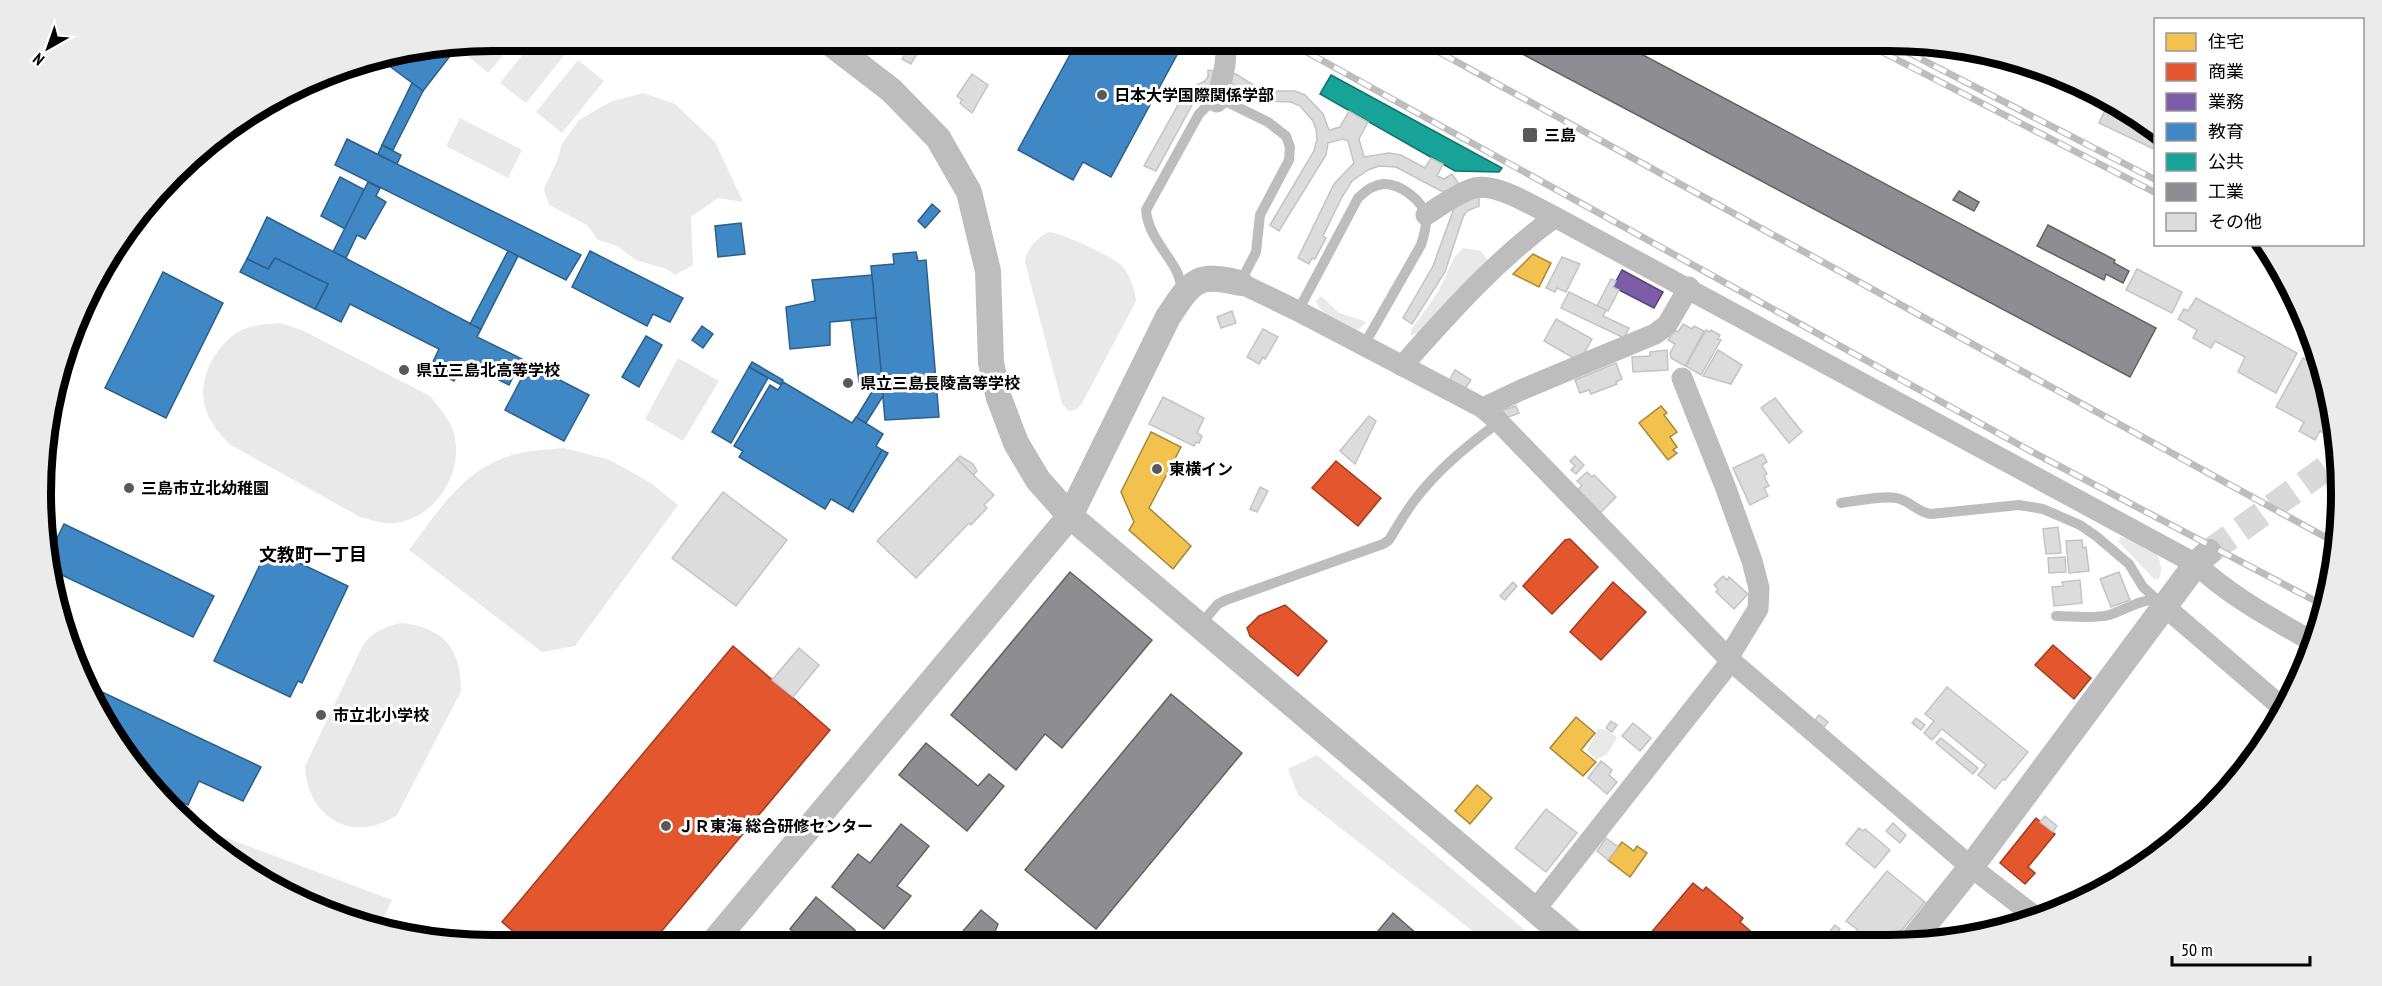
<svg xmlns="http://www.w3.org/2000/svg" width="2382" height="986" font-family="'PT Sans Narrow','Noto Sans JP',sans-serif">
	<rect width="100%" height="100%" fill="#fff"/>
	<g fill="#e9e9e9">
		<polygon points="534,40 553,41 567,52 526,103 500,83"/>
		<polygon points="493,41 515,41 488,73 463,52 468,45"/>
		<polygon points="578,60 604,81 562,133 536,112"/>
		<polygon points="643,93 675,104 715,142 743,202 718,198 691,217 693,265 675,275 666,269 636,260 617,246 598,240 587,225 549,205 544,189 557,161 562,144 579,120 610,102"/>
		<polygon points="460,118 522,150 508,178 446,146"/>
		<path d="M1049,232C1060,232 1114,257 1122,266C1130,274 1135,290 1136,301L1081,405L1075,410L1069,411L1062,404L1025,262C1026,249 1038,237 1049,232Z"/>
		<polygon points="1463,248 1481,251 1488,261 1420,332 1411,336 1411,330 1438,292 1454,258"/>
		<path d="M1321,296L1339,313L1362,320L1366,323L1357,330C1343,327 1320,315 1316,301Z"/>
		<path d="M280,323L302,330L430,396C438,406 448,417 453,430C466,470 437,517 396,523C384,525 372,520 360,517L229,444C220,434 210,423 206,410C196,382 213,350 236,333C249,325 266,324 280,323Z"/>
		<polygon points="678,358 719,381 683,441 645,419"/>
		<path d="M564,448L610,460L651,483L678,505L575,646L542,652L409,550C433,518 458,478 496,461C517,451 541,450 564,448Z"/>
		<path d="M2120,537C2128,538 2141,541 2145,549L2156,553C2161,562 2163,570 2159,579H2154L2119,542Z"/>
		<path d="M401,623C443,627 461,648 461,691L397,815C352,845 307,817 305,766L363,645C372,632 385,627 401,623Z"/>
		<path d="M1598,729C1604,728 1613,733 1617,738L1607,754L1596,760L1587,750Z"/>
		<polygon points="1317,755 1540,943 1488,943 1298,795 1288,769"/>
		<polygon points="192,825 392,900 379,927 348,922 217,852"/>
	</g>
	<g fill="#f2c14e" stroke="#a98737" stroke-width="1.5">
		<polygon points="1533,254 1551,263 1539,287 1513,274"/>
		<polygon points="1661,406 1667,413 1664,415 1677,432 1670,437 1677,447 1673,450 1677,453 1668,460 1639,423"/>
		<polygon points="1151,432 1181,447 1149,508 1191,546 1173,569 1129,530 1134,522 1121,492"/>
		<polygon points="1576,717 1595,733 1581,750 1596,762 1583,776 1550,748"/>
		<polygon points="1477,785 1492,798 1470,824 1455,811"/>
		<polygon points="1622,842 1634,851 1637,846 1647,853 1630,877 1608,860"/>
	</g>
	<g fill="#e4572e" stroke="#a03d20" stroke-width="1.5">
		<polygon points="888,40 927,40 921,52 910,45 907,50"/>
		<polygon points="1336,461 1381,498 1358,526 1312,488"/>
		<polygon points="1570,539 1598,567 1552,614 1523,586 1565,540"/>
		<polygon points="1613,582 1646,612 1601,660 1570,632"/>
		<polygon points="1285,605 1327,641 1298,676 1250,636 1247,628 1259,616"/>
		<polygon points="2053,645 2091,678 2074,699 2035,665"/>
		<polygon points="733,646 830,730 650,945 529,945 502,922"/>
		<polygon points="2036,818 2055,834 2028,867 2035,873 2025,884 2000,863"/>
		<polygon points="1693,883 1703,891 1706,887 1743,918 1740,922 1756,936 1751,942 1644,941"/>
	</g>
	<polygon fill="#7b5ea7" stroke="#564275" stroke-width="1.5" points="1622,270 1663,292 1654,308 1613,287"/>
	<g fill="#3f88c5" stroke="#2c5f8a" stroke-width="1.5">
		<polygon points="1078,40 1185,40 1111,177 1083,162 1073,180 1018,150"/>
		<polygon points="457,47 423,91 380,59"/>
		<polygon points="412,83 423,91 393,150 382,145"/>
		<polygon points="347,139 397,164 581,255 566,280 518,256 335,165"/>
		<polygon points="382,145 401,155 397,164 378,154"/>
		<polygon points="340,177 365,190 345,229 321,216"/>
		<polygon points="368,182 380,188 376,196 386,202 365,239 357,235 346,258 333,252"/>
		<polygon points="932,204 940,211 925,228 918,221"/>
		<polygon points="267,217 481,329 477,337 522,359 509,385 464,362 454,381 430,368 439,349 350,304 341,322 315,309 328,284 275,258 268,269 247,259"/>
		<polygon points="741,223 745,254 718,257 715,226"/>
		<polygon points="508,251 518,256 481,329 470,324"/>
		<polygon points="590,251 683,298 670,322 653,314 647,326 572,287"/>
		<polygon points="916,252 918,261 926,260 939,417 885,420 871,266 894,264 893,254"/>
		<polygon points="275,258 328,284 315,309 240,272 247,259 268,269"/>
		<polygon points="163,272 223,303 166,418 105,388"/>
		<polygon points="872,275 876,318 830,322 830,345 790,349 786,307 815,301 812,280"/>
		<polygon points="876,318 882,380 859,382 851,320"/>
		<polygon points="702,326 713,334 703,348 692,340"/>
		<polygon points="646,336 662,345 639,387 622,377"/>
		<polygon points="752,362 783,380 781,385 749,367"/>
		<polygon points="529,364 589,395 564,441 505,410"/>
		<polygon points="749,367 768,378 731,443 712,432"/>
		<polygon points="879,380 882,380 883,396 866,423 856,418"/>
		<polygon points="783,382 852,423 856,417 883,434 876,446 882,450 848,509 831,499 825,509 739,457 743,451 734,446 770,385 778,390"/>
		<polygon points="882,450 888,453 853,512 848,509"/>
		<polygon points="64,524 214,596 193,637 49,569 48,557"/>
		<polygon points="268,548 348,586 302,683 298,681 290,697 214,661"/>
		<polygon points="85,684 261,767 243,801 199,781 188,805 162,793 117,744"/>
	</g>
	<polygon fill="#17a398" stroke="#10726a" stroke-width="1.5" points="1331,75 1502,168 1499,172 1455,171 1320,94"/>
	<g fill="#8d8d92" stroke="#636366" stroke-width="1.5">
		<polygon points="1496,40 1615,40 2156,328 2130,377"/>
		<polygon points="1959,191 1979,202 1974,211 1953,200"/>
		<polygon points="2048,225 2115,260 2114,263 2129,271 2123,283 2106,274 2104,280 2037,246"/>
		<polygon points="1070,572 1152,640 1062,748 1045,734 1016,770 951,715"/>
		<polygon points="1171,694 1242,753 1096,929 1025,870"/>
		<polygon points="926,743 978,786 989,774 1004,786 967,831 899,775"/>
		<polygon points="901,824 929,846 897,886 911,896 884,929 832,887 858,854 870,863"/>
		<polygon points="816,897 855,930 843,945 808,945 790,929"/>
		<polygon points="981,910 998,924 991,942 994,944 952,944"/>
		<polygon points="1393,913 1427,943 1368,943"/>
		<polygon points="762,937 772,945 756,945"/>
	</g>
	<g fill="#dcdcdc" stroke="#c4c4c4" stroke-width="1.5">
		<polygon points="910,45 919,50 911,64 902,59"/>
		<polygon points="1208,70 1221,72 1212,91 1198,98 1192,105 1156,171 1144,166 1183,96 1191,88 1205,81 1208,77"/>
		<polygon points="1228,73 1236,74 1263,91 1295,91 1305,95 1323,114 1329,130 1340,127 1349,111 1368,122 1359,139 1364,157 1389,153 1401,155 1425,168 1431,158 1443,164 1437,176 1444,179 1452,174 1459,184 1447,191 1441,191 1396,167 1379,166 1368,170 1352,181 1342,197 1323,236 1326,238 1315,259 1312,258 1309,264 1298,258 1334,184 1354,163 1348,141 1343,139 1328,143 1326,155 1279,231 1270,225 1314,151 1317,139 1316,129 1313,121 1300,106 1291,102 1262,101 1247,95 1233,85 1229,79"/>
		<polygon points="972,74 988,85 972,113 963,106 960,103 962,100 957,96"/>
		<polygon points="2109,102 2133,114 2156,130 2156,150 2099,123"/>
		<polygon points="1479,194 1479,206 1467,211 1463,217 1445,272 1412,324 1403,318 1433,266 1454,208"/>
		<polygon points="1562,257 1580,264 1566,292 1557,288 1555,292 1546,288"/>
		<polygon points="2137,269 2182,292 2172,313 2126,290"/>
		<polygon points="1611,279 1616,281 1613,287 1619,290 1608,311 1597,306"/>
		<polygon points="1569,292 1606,310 1603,316 1629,328 1624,338 1561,308"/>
		<polygon points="2196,298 2297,353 2276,393 2238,372 2245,357 2215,341 2211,348 2193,338 2197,330 2178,319 2184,309 2188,311"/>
		<polygon points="1232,311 1236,323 1221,328 1217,317"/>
		<polygon points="1556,319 1592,339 1582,357 1575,359 1544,341"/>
		<polygon points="1683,324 1692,329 1694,326 1704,331 1685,366 1671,358 1670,353 1675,344 1668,340 1674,330 1678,332"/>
		<polygon points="1263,329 1278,337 1265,359 1263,357 1259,364 1247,357"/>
		<polygon points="1706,330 1710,332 1711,330 1720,335 1718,339 1721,340 1701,375 1686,366"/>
		<polygon points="1667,350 1668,370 1633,372 1632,357 1650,356 1650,352"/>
		<polygon points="1718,350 1742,365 1731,384 1703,376"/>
		<polygon points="2303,358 2324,369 2335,432 2328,436 2320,431 2315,440 2299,431 2304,422 2276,407"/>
		<polygon points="1616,363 1622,379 1616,382 1617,384 1591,394 1589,390 1580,393 1575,380"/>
		<polygon points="1455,370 1471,380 1465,389 1450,379"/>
		<polygon points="1163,397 1204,418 1197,433 1202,436 1199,443 1196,442 1194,446 1149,424"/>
		<polygon points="1775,398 1802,432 1789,443 1761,408"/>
		<polygon points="1516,406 1519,413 1506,418 1503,410"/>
		<polygon points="1369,416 1376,421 1355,464 1340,451"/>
		<polygon points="1763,454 1767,462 1762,465 1767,474 1764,476 1769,486 1764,488 1768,496 1750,505 1733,468"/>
		<polygon points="960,456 973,464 977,471 973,475 957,459"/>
		<polygon points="1575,456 1584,465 1576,474 1571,470 1575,466 1570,461"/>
		<polygon points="957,459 994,495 984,505 987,508 971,525 969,523 916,578 877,541"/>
		<polygon points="1587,472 1592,477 1594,475 1616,497 1600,513 1577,491 1582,485 1577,481"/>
		<polygon points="1260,487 1268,491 1257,512 1250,509"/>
		<polygon points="723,492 787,540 736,606 672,558"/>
		<polygon points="2058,527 2061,553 2046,554 2043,529"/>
		<polygon points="2082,540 2083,548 2086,547 2089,571 2069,573 2066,541"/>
		<polygon points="2065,557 2066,572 2049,573 2048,558"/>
		<polygon points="2119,572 2130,600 2111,607 2100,579"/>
		<polygon points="1723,576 1727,580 1729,577 1748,594 1734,609 1716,592 1718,589 1714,585"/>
		<polygon points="2080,580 2082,603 2054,606 2052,587 2063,586 2062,582"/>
		<polygon points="1513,582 1517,586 1505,600 1500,596"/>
		<polygon points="799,648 819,665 793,697 772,680"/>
		<polygon points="1947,687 2028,752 2005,780 2003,779 1995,789 1978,775 1986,765 1942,729 1932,740 1924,733 1934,721 1925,714"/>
		<polygon points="1819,715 1828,722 1824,727 1815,720"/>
		<polygon points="1916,718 1925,725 1921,730 1912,723"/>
		<polygon points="1611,721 1617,725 1612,732 1606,728"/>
		<polygon points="1633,723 1651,738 1640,751 1622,736"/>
		<polygon points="1941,738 1978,768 1973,774 1936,743"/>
		<polygon points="1601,761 1612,770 1609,775 1617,782 1607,794 1588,778"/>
		<polygon points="1546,809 1577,833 1546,872 1515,848"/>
		<polygon points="2045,816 2057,826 2053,832 2040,822"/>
		<polygon points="1893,823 1906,835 1900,843 1886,831"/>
		<polygon points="1859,828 1863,831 1865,829 1890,850 1875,868 1846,844"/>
		<polygon points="1606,838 1618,847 1608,860 1597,851"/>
		<polygon points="1887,871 1925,902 1892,942 1862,942 1854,935 1858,930 1846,921"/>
		<polygon points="1835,925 1840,929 1829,942 1821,942"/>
	</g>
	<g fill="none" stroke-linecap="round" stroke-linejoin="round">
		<polyline stroke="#d9d9d9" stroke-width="26" stroke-dasharray="26 13" stroke-linecap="butt" points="2209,552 2340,458"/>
		<g stroke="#bdbdbd" stroke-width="10">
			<path d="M1183,293C1181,286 1180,277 1176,270C1165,250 1148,234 1146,210L1199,114L1208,105L1217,102H1227L1268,122L1286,136L1290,147L1289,160L1260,215L1256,252L1240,283"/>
			<path d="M1298,311L1358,198C1365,191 1373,185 1383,184C1399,183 1423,200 1426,217C1427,227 1424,235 1421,245L1364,345"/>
			<path d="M1841,503C1856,501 1887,494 1900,499C1912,503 1918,512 1931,514L2019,505L2043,509L2080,525L2096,536L2129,564L2143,587L2164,606"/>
			<path d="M2056,616C2072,616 2093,619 2109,615C2123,611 2141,599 2154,600"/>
			<path d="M1199,626L1218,604L1226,600L1383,544L1389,540C1397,527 1405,513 1414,501C1437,470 1468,445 1499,422"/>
		</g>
		<g stroke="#bdbdbd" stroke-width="21">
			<polyline points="1217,102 1225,65 1227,40"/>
			<path d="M1426,215C1440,206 1455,195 1471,189C1494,180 1534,207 1555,217L2196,564C2231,597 2273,619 2315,643"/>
			<polyline points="1240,283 1298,311 1483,408 1499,422 1731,661 1971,867 2037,918"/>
			<path d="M1402,366C1451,311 1496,260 1555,217"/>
			<polyline points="1682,378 1725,486 1752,561 1759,588 1758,609 1728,658"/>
			<polyline points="1483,408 1521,390 1655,334 1667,325 1689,287"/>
			<polyline points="2164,606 2283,708"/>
			<polyline points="1535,910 1731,661"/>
		</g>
		<g stroke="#bdbdbd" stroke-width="26">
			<polyline points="826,40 891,90 938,138 969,192 988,271 991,363 999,398 1016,443 1038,480 1070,516 1574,943"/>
			<polyline points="1911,942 1971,867 2196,564 2209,552"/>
			<path d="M711,945L1070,516L1168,317C1192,281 1196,272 1240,283"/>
		</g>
		<g stroke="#bdbdbd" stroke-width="7">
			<g id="rail">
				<polyline points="1285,40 2025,448 2325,606"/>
				<polyline points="1417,40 2338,544"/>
				<polyline points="1859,40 2156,193"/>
				<polyline points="1884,40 2156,180"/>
				<polyline points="2261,244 2266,247"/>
			</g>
		</g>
		<use href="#rail" stroke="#fff" stroke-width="4.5" stroke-dasharray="14" stroke-linecap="butt"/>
	</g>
	<g fill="#595959" stroke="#fff" stroke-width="2">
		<circle cx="1102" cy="95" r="6"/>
		<rect x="1522" y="127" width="16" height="16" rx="3"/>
		<circle cx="404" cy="370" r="6"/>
		<circle cx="848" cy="383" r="6"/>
		<circle cx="1157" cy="469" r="6"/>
		<circle cx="129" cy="488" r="6"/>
		<circle cx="321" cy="715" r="6"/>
		<circle cx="666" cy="826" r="6"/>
	</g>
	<g text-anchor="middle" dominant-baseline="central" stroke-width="6" stroke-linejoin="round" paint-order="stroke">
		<g font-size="16" font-weight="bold" fill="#000" stroke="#fff" text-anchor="start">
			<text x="1114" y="95">日本大学国際関係学部</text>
			<text x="1544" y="135">三島</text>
			<text x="416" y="370">県立三島北高等学校</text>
			<text x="860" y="383">県立三島長陵高等学校</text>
			<text x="1169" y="469">東横イン</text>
			<text x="141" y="488">三島市立北幼稚園</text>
			<text x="333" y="715">市立北小学校</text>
			<text x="678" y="826">ＪＲ東海 総合研修センター</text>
		</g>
		<g font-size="18" font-weight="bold" fill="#000" stroke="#fff">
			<text x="313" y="554">文教町一丁目</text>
		</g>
	</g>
	<path d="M0 0H2382V986H0ZM493 51H1889A442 442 0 0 1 2331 493V493A442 442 0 0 1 1889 935H493A442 442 0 0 1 51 493V493A442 442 0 0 1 493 51Z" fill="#ebebeb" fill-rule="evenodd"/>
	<path fill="none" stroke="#000" stroke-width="8" d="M493 51H1889A442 442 0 0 1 2331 493V493A442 442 0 0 1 1889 935H493A442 442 0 0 1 51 493V493A442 442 0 0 1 493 51Z"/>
	<rect x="2154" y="18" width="210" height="228" fill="#ffffff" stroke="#999999" stroke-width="1.5"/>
	<rect x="2166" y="33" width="30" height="18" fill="#f2c14e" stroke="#999999" stroke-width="1.5"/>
	<text x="2208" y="48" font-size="18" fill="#000000">住宅</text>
	<rect x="2166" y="63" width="30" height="18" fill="#e4572e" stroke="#999999" stroke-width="1.5"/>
	<text x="2208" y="78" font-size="18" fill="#000000">商業</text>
	<rect x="2166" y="93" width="30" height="18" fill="#7b5ea7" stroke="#999999" stroke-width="1.5"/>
	<text x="2208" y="108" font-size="18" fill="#000000">業務</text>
	<rect x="2166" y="123" width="30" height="18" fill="#3f88c5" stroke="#999999" stroke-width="1.5"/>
	<text x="2208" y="138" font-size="18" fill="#000000">教育</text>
	<rect x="2166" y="153" width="30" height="18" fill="#17a398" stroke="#999999" stroke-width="1.5"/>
	<text x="2208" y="168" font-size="18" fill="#000000">公共</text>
	<rect x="2166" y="183" width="30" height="18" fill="#8d8d92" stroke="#999999" stroke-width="1.5"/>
	<text x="2208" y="198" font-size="18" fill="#000000">工業</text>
	<rect x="2166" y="213" width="30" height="18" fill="#dcdcdc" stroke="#999999" stroke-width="1.5"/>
	<text x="2208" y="228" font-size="18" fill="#000000">その他</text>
	<g transform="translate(48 48) rotate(220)" stroke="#ffffff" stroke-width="4.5" paint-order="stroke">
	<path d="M0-4.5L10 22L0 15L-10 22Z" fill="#000000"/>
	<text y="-9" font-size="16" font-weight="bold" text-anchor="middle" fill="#000000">N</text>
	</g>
	<path d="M2172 956v9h138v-9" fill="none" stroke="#000000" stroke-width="3"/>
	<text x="2181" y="956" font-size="18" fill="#000000" stroke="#ffffff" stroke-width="4.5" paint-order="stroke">50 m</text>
</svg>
